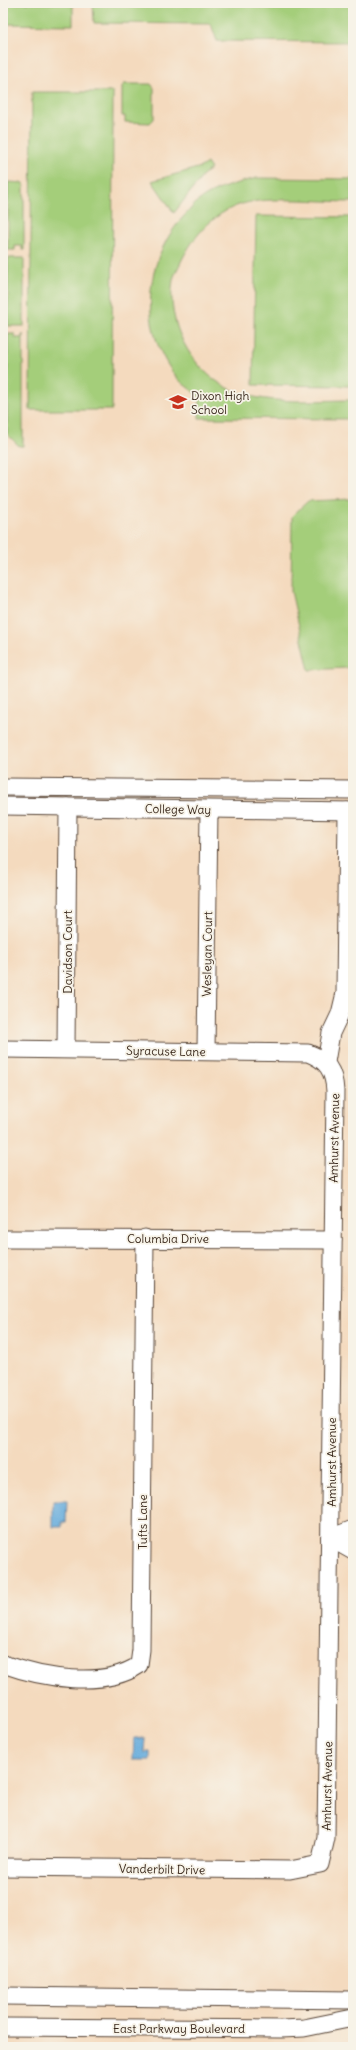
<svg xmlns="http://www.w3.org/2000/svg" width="356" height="2050" font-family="Delius,sans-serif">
	<rect width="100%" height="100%" fill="#f7f3e8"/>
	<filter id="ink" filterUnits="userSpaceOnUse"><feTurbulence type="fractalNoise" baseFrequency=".025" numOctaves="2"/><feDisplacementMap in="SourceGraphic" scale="8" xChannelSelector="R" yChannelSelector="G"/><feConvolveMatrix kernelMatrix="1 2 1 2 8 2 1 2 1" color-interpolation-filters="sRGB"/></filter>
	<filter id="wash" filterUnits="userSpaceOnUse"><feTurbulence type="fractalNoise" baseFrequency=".012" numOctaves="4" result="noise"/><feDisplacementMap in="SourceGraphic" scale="16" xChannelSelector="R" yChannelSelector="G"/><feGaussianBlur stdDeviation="0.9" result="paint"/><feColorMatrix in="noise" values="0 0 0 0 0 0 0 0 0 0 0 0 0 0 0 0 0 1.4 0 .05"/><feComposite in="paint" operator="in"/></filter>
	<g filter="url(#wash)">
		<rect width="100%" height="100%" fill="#f4dabe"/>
		<g fill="#a4ce7a" stroke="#707c4c">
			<polygon points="3,3 73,3 73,25 3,24"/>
			<polygon points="93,3 353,3 353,42 217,41 211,24 94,23"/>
			<polygon points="124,84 151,84 154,88 154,119 150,123 125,122 125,116 122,116 122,87"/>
			<polygon points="32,92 113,92 112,410 30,410"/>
			<polygon points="207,163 211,169 205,173 174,213 152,181 201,167"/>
			<path d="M257,178L353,179V202C323,202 269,196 242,204C212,213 191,239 179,266C177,270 174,275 173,280C166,322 190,369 228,388C263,406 314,400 353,400V419L199,418L200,397C193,391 185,386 179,380C137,332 143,258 186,214C190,210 194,204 198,201C216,188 237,183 257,178Z"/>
			<polygon points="8,182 24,183 24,250 22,250 22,246 15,246 15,250 8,250"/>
			<polygon points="256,216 353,217 353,386 253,385"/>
			<rect x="8" y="258" width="16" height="68"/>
			<polygon points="8,334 15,334 15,338 21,338 23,334 23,446 19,446 7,434"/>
			<polygon points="353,499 353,665 346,668 309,670 291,591 292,516 308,501"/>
		</g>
		<g fill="#65abdc" stroke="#506a7d">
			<polygon points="53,1501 67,1501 66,1522 62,1522 62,1527 53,1527"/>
			<polygon points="134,1738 145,1738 144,1752 150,1752 150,1760 133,1760"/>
		</g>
	</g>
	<g filter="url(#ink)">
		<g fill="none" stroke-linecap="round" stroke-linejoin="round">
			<g stroke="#574436" stroke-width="19">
				<g id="minor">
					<polyline points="3,787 353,790"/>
					<polyline points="3,806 353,811"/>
					<path d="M3,1049L308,1053C327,1060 334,1071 335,1091L326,1838L320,1864L290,1870L3,1867"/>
					<polyline points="66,1049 68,807"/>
					<polyline points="206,1051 209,810"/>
					<polyline points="326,1062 331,1033 340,1014 345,993 347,811"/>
					<polyline points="3,1239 333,1240"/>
					<polyline points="330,1538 353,1551"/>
					<polyline points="330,1538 353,1529"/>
					<path d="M3,1664C42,1678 103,1689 139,1665L141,1650L145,1238"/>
					<polyline points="3,1996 353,2000"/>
					<polyline points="3,2027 281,2029 304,2028 353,2018"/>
				</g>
			</g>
			<use href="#minor" stroke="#fff" stroke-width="17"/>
		</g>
	</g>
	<defs>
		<g id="school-bare" transform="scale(1.38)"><path d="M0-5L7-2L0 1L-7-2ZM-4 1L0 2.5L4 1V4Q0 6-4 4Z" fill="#c8321e" stroke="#f7f3e8" stroke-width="2.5" paint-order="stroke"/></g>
	</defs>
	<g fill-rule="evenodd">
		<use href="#school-bare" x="178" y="402"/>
	</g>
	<g text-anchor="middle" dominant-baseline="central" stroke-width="3.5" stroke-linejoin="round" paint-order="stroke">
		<g font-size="12" fill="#3b2a1e" stroke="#f7f3e8" text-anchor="start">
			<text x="191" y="395">Dixon High<tspan x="191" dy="14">School</tspan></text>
		</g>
		<g font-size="12" fill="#3b2a1e" stroke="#f7f3e8">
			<text transform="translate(178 809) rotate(1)">College Way</text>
			<text transform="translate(67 952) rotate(-90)">Davidson Court</text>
			<text transform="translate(207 954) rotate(-89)">Wesleyan Court</text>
			<text transform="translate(166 1051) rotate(1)">Syracuse Lane</text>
			<text transform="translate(334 1138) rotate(-89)">Amhurst Avenue</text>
			<text x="168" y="1238">Columbia Drive</text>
			<text transform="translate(331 1462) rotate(-90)">Amhurst Avenue</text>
			<text transform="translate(142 1522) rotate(-90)">Tufts Lane</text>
			<text transform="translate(327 1786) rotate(-89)">Amhurst Avenue</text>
			<text transform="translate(162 1869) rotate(1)">Vanderbilt Drive</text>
			<text x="179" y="2028">East Parkway Boulevard</text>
		</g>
	</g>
	<rect width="356" height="2050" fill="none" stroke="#f7f3e8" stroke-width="16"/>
</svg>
